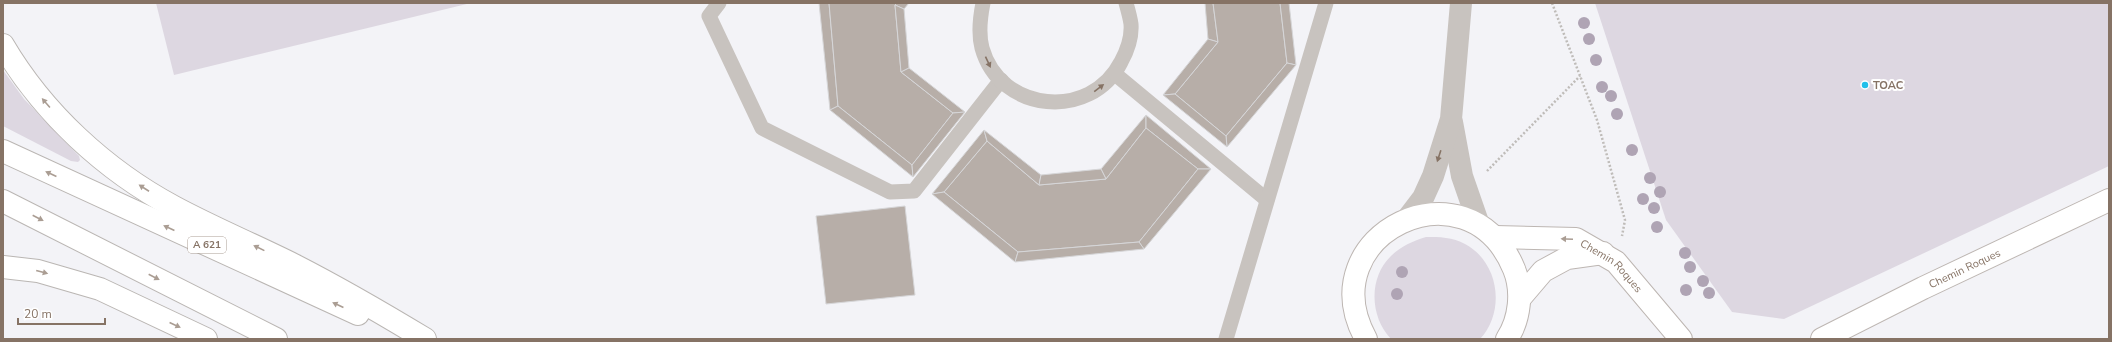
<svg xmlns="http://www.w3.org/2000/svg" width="2112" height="342" font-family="'Nunito Sans',sans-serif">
	<rect width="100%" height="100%" fill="#f3f3f7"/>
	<g fill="#ddd7e1">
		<polygon points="156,3 471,3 174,75"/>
		<polygon points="1595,3 2109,3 2109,166 1784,319 1732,312 1666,220"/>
		<polygon points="3,70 24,99 79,156 80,160 78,162 71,161 3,126"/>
		<path d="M1426,237C1439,237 1453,237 1465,244C1499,262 1506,311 1480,339H1391C1370,317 1368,278 1391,256C1401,246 1413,241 1426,237Z"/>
	</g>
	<g fill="#b7aea8" stroke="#d6d6d8">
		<polygon points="819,3 829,3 838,106 830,110"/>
		<polygon points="829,3 897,3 895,5 901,72 953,113 912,165 838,106"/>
		<polygon points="897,3 909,3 904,9 895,5"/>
		<polygon points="1205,3 1213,3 1218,42 1208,39"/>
		<polygon points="1213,3 1280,3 1287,63 1226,136 1175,94 1218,42"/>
		<polygon points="1280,3 1289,3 1296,65 1287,63"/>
		<polygon points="895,5 904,9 909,68 901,72"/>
		<polygon points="1208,39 1218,42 1175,94 1163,95"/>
		<polygon points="1287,63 1296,65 1227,147 1226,136"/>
		<polygon points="909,68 965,112 953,113 901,72"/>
		<polygon points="1175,94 1226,136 1227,147 1163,95"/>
		<polygon points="838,106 912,165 913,177 830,110"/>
		<polygon points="965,112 913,177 912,165 953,113"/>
		<polygon points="1146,115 1146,128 1106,179 1101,169"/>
		<polygon points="1146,115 1211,169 1198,169 1146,128"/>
		<polygon points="1146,128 1198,169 1139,242 1018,252 944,192 987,141 1039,185 1106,179"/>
		<polygon points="984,130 987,141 944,192 932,194"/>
		<polygon points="984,130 1041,175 1039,185 987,141"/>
		<polygon points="1101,169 1106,179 1039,185 1041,175"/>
		<polygon points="1198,169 1211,169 1144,249 1139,242"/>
		<polygon points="944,192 1018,252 1015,262 932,194"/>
		<polygon points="905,206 915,295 826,304 816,216"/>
		<polygon points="1139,242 1144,249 1015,262 1018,252"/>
	</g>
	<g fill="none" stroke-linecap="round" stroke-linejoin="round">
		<g stroke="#bdb6b2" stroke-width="24">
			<g id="secondary">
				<path id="s1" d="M1495,237L1576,239L1616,262L1681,339"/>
				<polyline points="1520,298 1543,271 1567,258 1603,253"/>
				<path d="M1366,339C1308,234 1468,157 1514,269C1523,291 1520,319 1507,339"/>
				<path id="s2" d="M1822,339L1923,288L2109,200"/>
			</g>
		</g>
		<g stroke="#bab6b3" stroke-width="24">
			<g id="highway">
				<path d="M3,45C43,113 105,170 174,207C213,228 254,245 294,265C339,288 382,313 425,339"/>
				<polyline points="3,151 358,314"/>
				<polyline points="3,201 276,339"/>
				<polyline points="3,267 38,271 100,289 206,339"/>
			</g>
		</g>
		<g stroke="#bfbcb9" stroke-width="2.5" stroke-dasharray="2 2" stroke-linecap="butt">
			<polyline points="1552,3 1597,120 1625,220 1622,236"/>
			<polyline points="1487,171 1580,76"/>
		</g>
		<g stroke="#c8c3bf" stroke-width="15">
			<polyline points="719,3 709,16 762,128 890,192 914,191 1001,80"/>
			<path d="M983,3C980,18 978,33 982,48C1000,113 1091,121 1121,62C1127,51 1132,37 1131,24C1130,17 1128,10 1126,3"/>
			<polyline points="1115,74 1267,200"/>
			<polyline points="1226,339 1326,3"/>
		</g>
		<g stroke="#c8c3bf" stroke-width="22">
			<polyline points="1452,122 1462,176 1479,225"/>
			<polyline points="1407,219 1423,198 1433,176 1451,119 1461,3"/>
		</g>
		<use href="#secondary" stroke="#fff" stroke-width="22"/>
		<use href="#highway" stroke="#fff" stroke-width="22"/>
	</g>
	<g fill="#afa4b4">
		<circle cx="1584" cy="23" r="6"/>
		<circle cx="1589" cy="39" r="6"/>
		<circle cx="1596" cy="60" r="6"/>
		<circle cx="1602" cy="87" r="6"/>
		<circle cx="1611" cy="96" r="6"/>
		<circle cx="1617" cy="114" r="6"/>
		<circle cx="1632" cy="150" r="6"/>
		<circle cx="1650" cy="178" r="6"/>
		<circle cx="1660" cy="192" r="6"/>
		<circle cx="1643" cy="199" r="6"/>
		<circle cx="1654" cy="208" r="6"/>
		<circle cx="1657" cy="227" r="6"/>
		<circle cx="1685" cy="253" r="6"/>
		<circle cx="1690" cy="267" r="6"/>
		<circle cx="1402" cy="272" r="6"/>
		<circle cx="1703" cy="281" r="6"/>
		<circle cx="1686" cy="290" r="6"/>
		<circle cx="1709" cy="293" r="6"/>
		<circle cx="1397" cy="294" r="6"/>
	</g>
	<defs><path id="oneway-solid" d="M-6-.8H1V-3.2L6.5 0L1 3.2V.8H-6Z"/></defs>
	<g fill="#867365">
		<use href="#oneway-solid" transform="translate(988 62) rotate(65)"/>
		<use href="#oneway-solid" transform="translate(1099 88) rotate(-37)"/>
		<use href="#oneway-solid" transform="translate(1439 156) rotate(108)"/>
	</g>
	<g fill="#aa9d93">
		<use href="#oneway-solid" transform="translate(46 103) rotate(-131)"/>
		<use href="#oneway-solid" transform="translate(51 174) rotate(-155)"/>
		<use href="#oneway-solid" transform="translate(144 188) rotate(-147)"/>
		<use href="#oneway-solid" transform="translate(38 218) rotate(27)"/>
		<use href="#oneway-solid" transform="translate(169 228) rotate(-155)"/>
		<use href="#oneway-solid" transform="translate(1567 239) rotate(-178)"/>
		<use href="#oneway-solid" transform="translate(259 248) rotate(-154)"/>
		<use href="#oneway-solid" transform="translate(42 272) rotate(15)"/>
		<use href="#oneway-solid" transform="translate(154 277) rotate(27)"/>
		<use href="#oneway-solid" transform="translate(338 305) rotate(-155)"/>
		<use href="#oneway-solid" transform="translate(175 325) rotate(25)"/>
	</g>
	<circle fill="#21c0ea" stroke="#fff" stroke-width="1.5" cx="1865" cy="85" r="4"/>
	<g text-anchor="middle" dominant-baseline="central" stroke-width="4" stroke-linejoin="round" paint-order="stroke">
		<rect fill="#fff" stroke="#aa9d93" stroke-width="1" x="188" y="237" width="38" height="16" rx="3"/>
		<g font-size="10" font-weight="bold" fill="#867365">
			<text x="207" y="245">A 621</text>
		</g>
		<g font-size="11" font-weight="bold" fill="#867365" stroke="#fff" text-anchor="start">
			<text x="1873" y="85">TOAC</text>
		</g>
		<g font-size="11" fill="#867365" stroke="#fff">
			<text stroke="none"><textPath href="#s1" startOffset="126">Chemin Roques</textPath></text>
			<text stroke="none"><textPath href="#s2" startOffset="159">Chemin Roques</textPath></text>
		</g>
	</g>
	<rect width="2112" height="342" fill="none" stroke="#867365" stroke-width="8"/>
	<path d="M18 318v6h87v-6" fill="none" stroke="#867365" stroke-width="2"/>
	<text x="24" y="318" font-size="12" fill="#867365" stroke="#ffffff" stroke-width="3" paint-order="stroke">20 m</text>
</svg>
